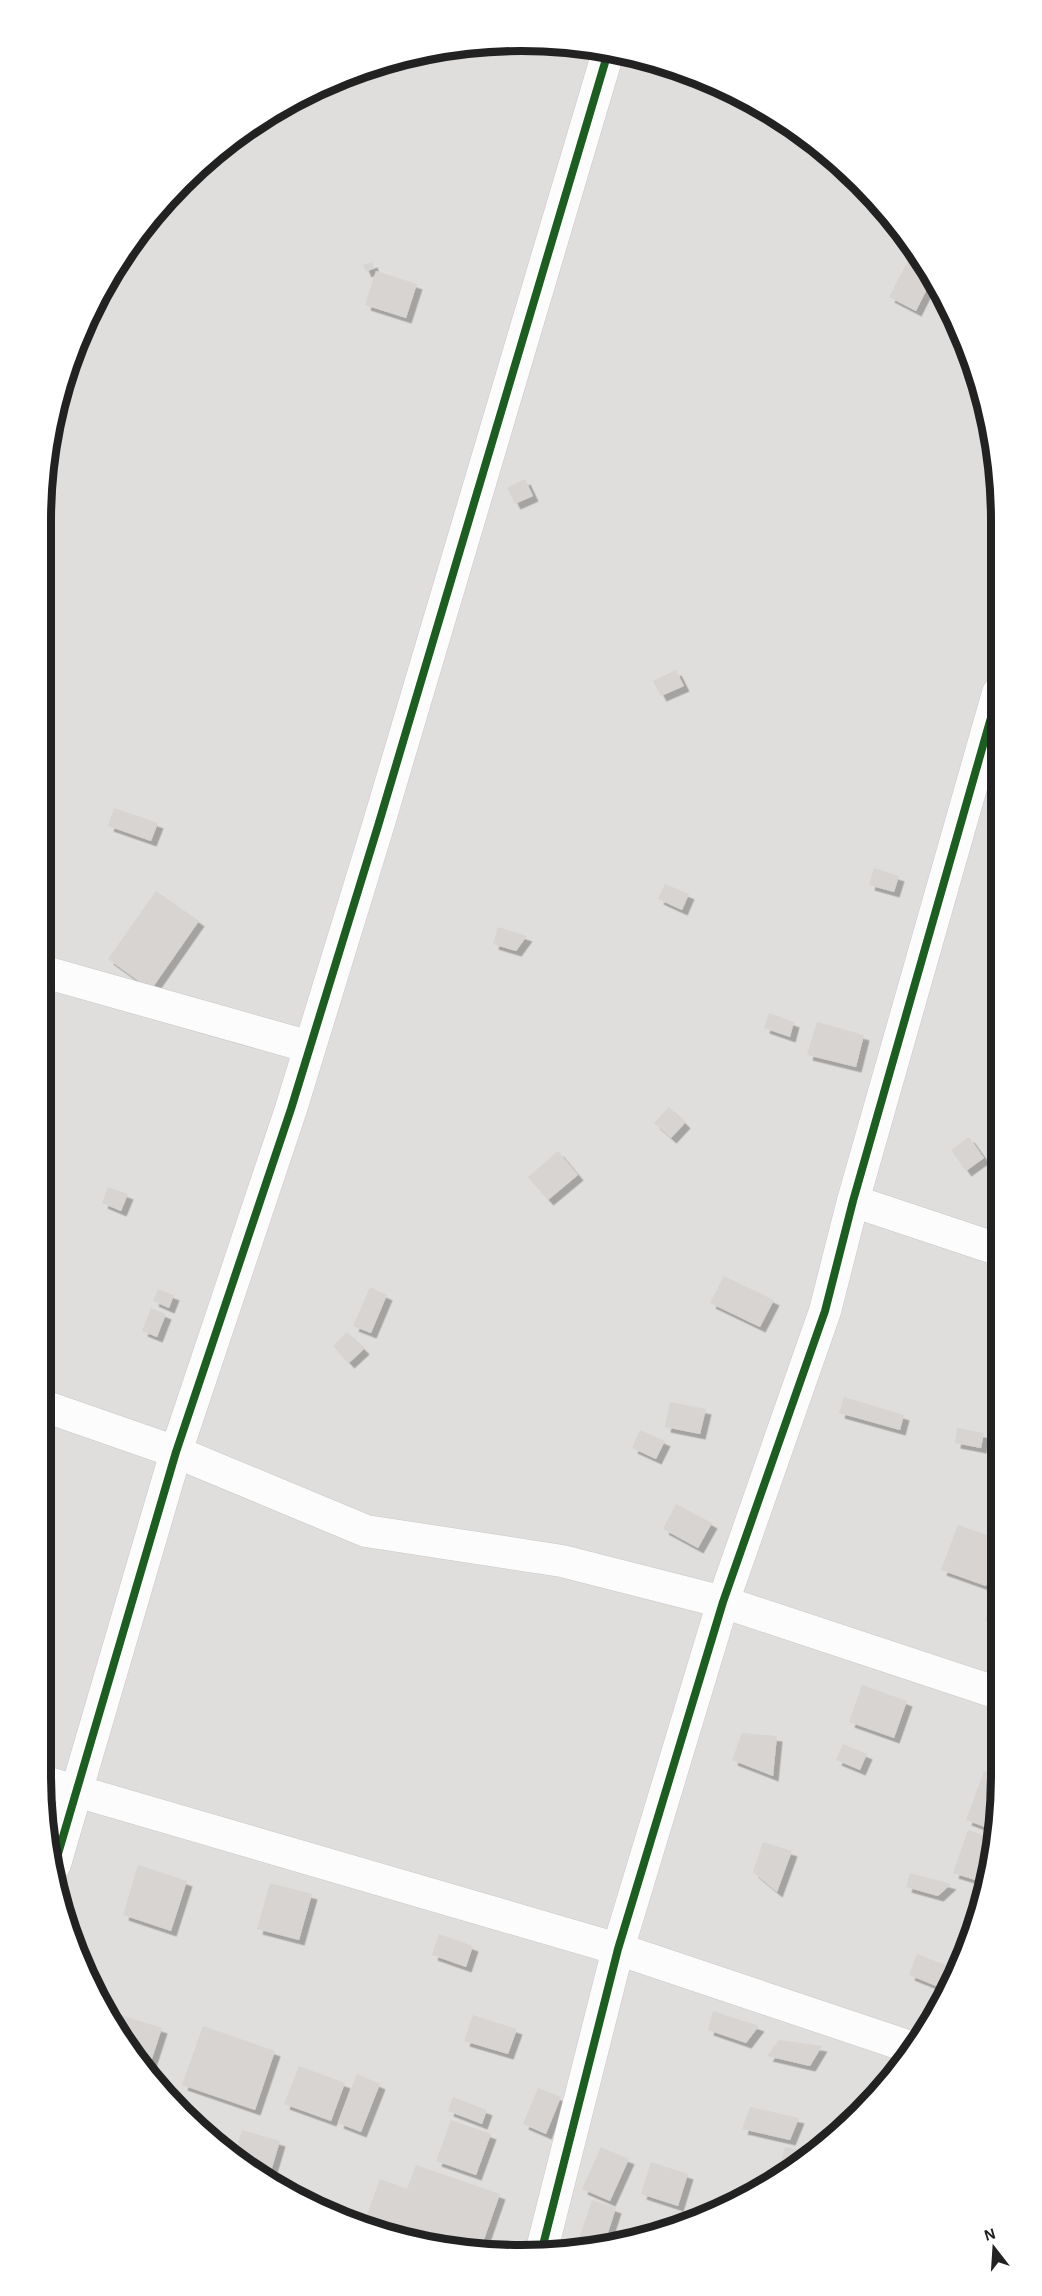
<svg xmlns="http://www.w3.org/2000/svg" width="1042" height="2296" font-family="'Alegreya Sans',sans-serif">
	<defs>
		<filter id="shadow"><feDropShadow dx="5.5" dy="5.5" stdDeviation="0" flood-color="#0004"/></filter>
	</defs>
	<rect width="100%" height="100%" fill="#f0eeeb"/>
	<polygon fill="#dfdedc" points="521,41 614,50 705,77 813,140 902,228 965,337 997,458 1001,1775 992,1868 965,1959 882,2092 761,2191 614,2246 521,2255 428,2246 281,2191 160,2092 105,2015 66,1930 41,1775 41,521 50,428 77,337 121,254 181,181 254,122 337,77 427,50"/>
	<g fill="#d7d4d2" filter="url(#shadow)">
		<polygon points="912,253 918,256 932,279 916,311 889,297"/>
		<polygon points="372,262 374,268 366,272 363,265"/>
		<polygon points="376,271 417,284 406,318 365,305"/>
		<polygon points="60,392 64,394 57,414 54,413"/>
		<polygon points="525,479 533,496 515,504 507,488"/>
		<polygon points="676,670 684,686 661,696 653,681"/>
		<polygon points="114,808 158,823 151,841 108,826"/>
		<polygon points="874,868 899,876 894,892 869,885"/>
		<polygon points="665,884 689,894 682,910 658,899"/>
		<polygon points="156,891 199,921 151,990 108,959"/>
		<polygon points="498,927 527,936 516,951 493,944"/>
		<polygon points="41,1007 47,1009 41,1027"/>
		<polygon points="769,1013 794,1022 790,1037 764,1028"/>
		<polygon points="817,1022 864,1035 856,1067 807,1055"/>
		<polygon points="669,1107 685,1123 671,1138 654,1123"/>
		<polygon points="969,1137 984,1158 966,1171 951,1150"/>
		<polygon points="558,1151 578,1175 548,1200 528,1177"/>
		<polygon points="108,1187 128,1194 121,1211 102,1203"/>
		<polygon points="724,1276 774,1300 760,1327 710,1303"/>
		<polygon points="370,1287 387,1295 371,1333 353,1326"/>
		<polygon points="158,1289 174,1295 169,1308 153,1301"/>
		<polygon points="151,1308 166,1314 157,1337 142,1331"/>
		<polygon points="41,1324 47,1328 41,1339"/>
		<polygon points="347,1332 364,1349 349,1363 333,1346"/>
		<polygon points="844,1397 904,1415 900,1430 839,1413"/>
		<polygon points="670,1402 706,1409 700,1434 665,1427"/>
		<polygon points="957,1428 984,1433 981,1448 955,1443"/>
		<polygon points="640,1430 665,1441 656,1459 632,1448"/>
		<polygon points="676,1504 712,1523 698,1548 663,1529"/>
		<polygon points="958,1525 1001,1540 1001,1546 986,1586 941,1570"/>
		<polygon points="1001,1579 1001,1626 985,1620"/>
		<polygon points="862,1685 907,1701 894,1738 849,1722"/>
		<polygon points="742,1733 777,1736 773,1776 732,1760"/>
		<polygon points="843,1744 867,1754 860,1770 836,1760"/>
		<polygon points="984,1771 1001,1778 996,1831 966,1820"/>
		<polygon points="968,1830 995,1839 992,1868 988,1884 953,1873"/>
		<polygon points="763,1842 792,1851 777,1892 753,1872"/>
		<polygon points="138,1865 187,1881 171,1931 123,1915"/>
		<polygon points="910,1873 951,1884 938,1896 906,1887"/>
		<polygon points="270,1883 312,1894 299,1940 257,1929"/>
		<polygon points="983,1891 985,1892 966,1955 962,1954"/>
		<polygon points="439,1934 473,1946 466,1967 432,1955"/>
		<polygon points="917,1954 958,1970 946,1990 909,1975"/>
		<polygon points="102,2009 162,2028 147,2074 105,2015"/>
		<polygon points="713,2011 759,2026 746,2043 708,2030"/>
		<polygon points="473,2015 517,2029 508,2054 464,2041"/>
		<polygon points="203,2026 275,2051 255,2110 182,2085"/>
		<polygon points="779,2040 822,2046 810,2066 767,2056"/>
		<polygon points="299,2066 345,2083 331,2121 284,2104"/>
		<polygon points="357,2074 380,2084 361,2132 338,2123"/>
		<polygon points="538,2088 561,2097 546,2134 523,2124"/>
		<polygon points="453,2097 487,2110 482,2124 448,2111"/>
		<polygon points="750,2107 799,2118 790,2140 742,2129"/>
		<polygon points="451,2120 491,2134 476,2175 436,2161"/>
		<polygon points="242,2130 280,2141 268,2181 235,2154"/>
		<polygon points="601,2147 629,2159 610,2201 582,2189"/>
		<polygon points="785,2147 807,2152 777,2178"/>
		<polygon points="651,2162 688,2174 678,2206 641,2194"/>
		<polygon points="416,2165 500,2194 480,2251 430,2247 364,2223 380,2179 407,2189"/>
		<polygon points="592,2200 616,2208 606,2239 621,2244 575,2250"/>
		<polygon points="494,2240 513,2249 510,2254 488,2252"/>
	</g>
	<g fill="none" stroke-linecap="round" stroke-linejoin="round">
		<g stroke="#c9c8c7" stroke-width="33">
			<g id="minor">
				<polyline points="41,971 310,1047"/>
				<polyline points="853,1201 1000,1250"/>
				<polyline points="41,1405 176,1452 366,1531 562,1561 723,1602 1001,1694"/>
				<polyline points="42,1781 618,1949 910,2047"/>
				<polyline points="55,1864 176,1452 291,1109 378,826 609,49"/>
				<polyline points="541,2253 618,1949 723,1602 825,1311 853,1201 998,693"/>
			</g>
		</g>
		<use href="#minor" stroke="#fdfcfc" stroke-width="32"/>
		<g stroke="#fff" stroke-width="11">
			<g id="cycleway">
				<polyline points="55,1864 176,1452 291,1109 378,826 609,49"/>
				<polyline points="541,2253 618,1949 723,1602 825,1311 853,1201 998,693"/>
			</g>
		</g>
		<use href="#cycleway" stroke="#1b5e20" stroke-width="8"/>
	</g>
	<path d="M0 0H1042V2296H0ZM521 51H521A470 470 0 0 1 991 521V1775A470 470 0 0 1 521 2245H521A470 470 0 0 1 51 1775V521A470 470 0 0 1 521 51Z" fill="#fff" fill-rule="evenodd"/>
	<path fill="none" stroke="#222" stroke-width="8" d="M521 51H521A470 470 0 0 1 991 521V1775A470 470 0 0 1 521 2245H521A470 470 0 0 1 51 1775V521A470 470 0 0 1 521 51Z"/>
	<g transform="translate(994 2248) rotate(343)" stroke="#ffffff" stroke-width="4.5" paint-order="stroke">
	<path d="M0-4.5L10 22L0 15L-10 22Z" fill="#222222"/>
	<text y="-9" font-size="16" font-weight="bold" text-anchor="middle" fill="#222222">N</text>
	</g>
</svg>
